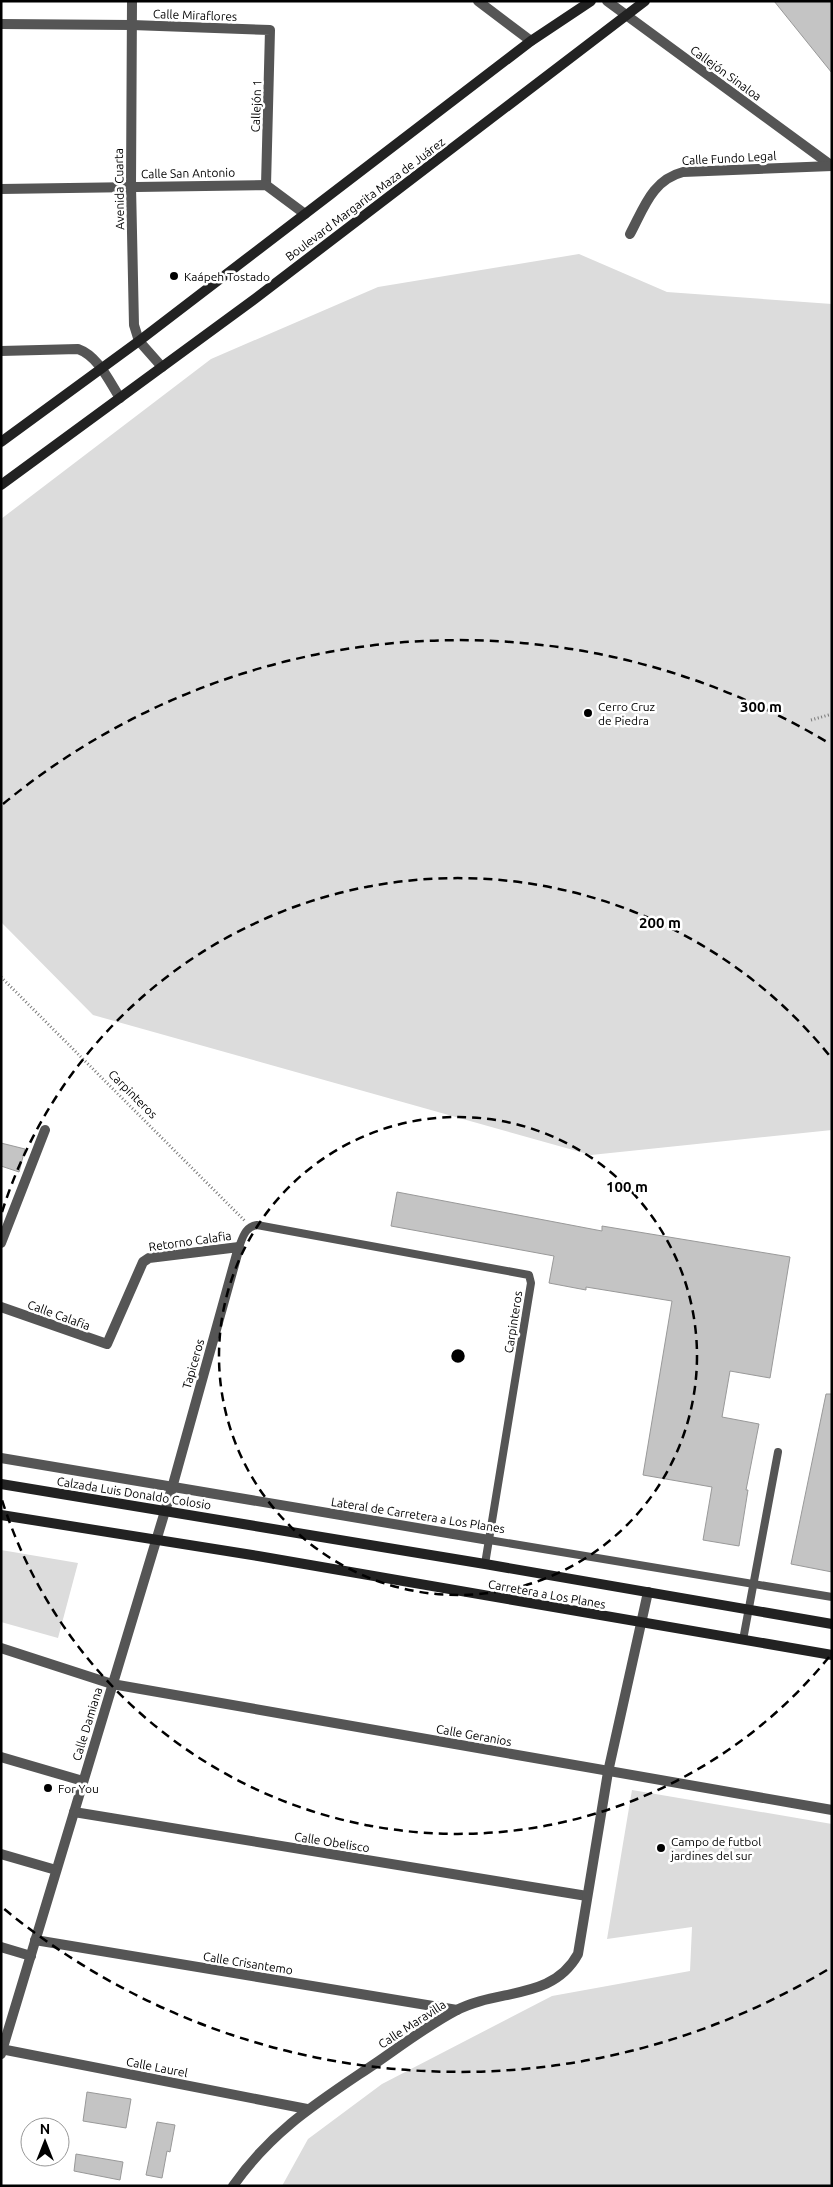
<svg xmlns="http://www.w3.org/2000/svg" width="833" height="2187" font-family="Ubuntu,sans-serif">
	<rect width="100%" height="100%" fill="#fff"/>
	<g fill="#dcdcdc">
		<polygon points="579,254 667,292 832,304 832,1130 591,1155 93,1015 1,922 1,519 211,359 378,287"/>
		<polygon points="1,1550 78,1563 58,1638 1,1622"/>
		<polygon points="632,1790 832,1824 832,2186 282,2186 308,2139 382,2084 552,1996 690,1971 692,1927 607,1939"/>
	</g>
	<g fill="#c4c4c4" stroke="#999">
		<polygon points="774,1 832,1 832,73"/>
		<polygon points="1,1143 25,1149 19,1172 1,1166"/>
		<polygon points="397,1192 602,1231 602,1226 790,1257 770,1378 730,1371 722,1417 759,1424 746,1490 748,1490 739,1546 703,1540 712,1487 643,1475 672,1301 586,1287 586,1290 549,1283 554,1256 391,1226"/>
		<polygon points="826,1394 832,1394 832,1572 791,1564"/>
		<polygon points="87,2092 131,2099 126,2128 83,2121"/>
		<polygon points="157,2122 175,2125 170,2152 167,2151 162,2178 146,2175"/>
		<polygon points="76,2154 123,2162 120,2180 74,2171"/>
	</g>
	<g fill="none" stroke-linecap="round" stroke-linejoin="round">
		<g stroke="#777" stroke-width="3" stroke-dasharray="1 2.5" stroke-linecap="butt">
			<polyline points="811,720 832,714"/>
			<polyline points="1,977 245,1221"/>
		</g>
		<g stroke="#555" stroke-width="8">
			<path d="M239,1247C243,1237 245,1227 257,1225L529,1275L531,1283L485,1564"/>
			<polyline points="489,1540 832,1597"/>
			<polyline points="743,1640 778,1452"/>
		</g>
		<g stroke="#555" stroke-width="10">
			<polyline points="132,1 131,186 134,325 139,341 162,367"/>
			<polyline points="478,1 531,41"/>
			<polyline points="607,1 832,166"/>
			<polyline points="1,24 132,25 270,30 266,185"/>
			<polyline points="1,189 266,185 305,214"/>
			<path d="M630,234C644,208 652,180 683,172L832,166"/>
			<path d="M1,351L78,349C98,356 109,381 120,398"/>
			<polyline points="1,1243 45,1130"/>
			<polyline points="1,1307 107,1344 143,1262 149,1258 239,1247 172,1488 1,2054"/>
			<polyline points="1,1458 489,1540"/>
			<polyline points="1,1648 112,1684 832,1810"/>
			<polyline points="1,1757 83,1781"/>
			<polyline points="74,1812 587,1896"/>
			<polyline points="1,1854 56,1870"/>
			<polyline points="35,1940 457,2010"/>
			<polyline points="1,1947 31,1956"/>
			<polyline points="1,2049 307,2109"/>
			<path d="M233,2186C273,2129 320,2101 376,2063C402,2045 427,2026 455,2011C498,1988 552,2001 578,1954L608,1772L648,1592"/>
		</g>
		<g stroke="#222" stroke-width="10">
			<polyline points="1,442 139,341 531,41 591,1"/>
			<polyline points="1,485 256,298 645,1"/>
			<polyline points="1,1484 485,1564 832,1624"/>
			<polyline points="1,1515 258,1556 832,1655"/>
		</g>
	</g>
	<g fill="none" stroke="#000" stroke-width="2.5" stroke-dasharray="9 6">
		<circle cx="458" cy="1356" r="239"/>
		<path d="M829 1657A478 478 0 0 1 2 1500M2 1212A478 478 0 0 1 829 1055"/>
		<path d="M827 1970A716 716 0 0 1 3 1908M3 804A716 716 0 0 1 827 742"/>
	</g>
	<g fill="#000" stroke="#fff" stroke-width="2">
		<circle cx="174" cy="276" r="5"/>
		<circle cx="588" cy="713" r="5"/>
		<circle cx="48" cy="1788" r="5"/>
		<circle cx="661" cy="1848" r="5"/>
	</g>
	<g text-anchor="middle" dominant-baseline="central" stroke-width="5" stroke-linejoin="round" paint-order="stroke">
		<g font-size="12" fill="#000" stroke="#fff">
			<text transform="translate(195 15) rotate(2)">Calle Miraflores</text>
			<text transform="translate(726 73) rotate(36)">Callejón Sinaloa</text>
			<text transform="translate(256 106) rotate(-88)">Callejón 1</text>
			<text transform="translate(729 158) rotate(-3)">Calle Fundo Legal</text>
			<text transform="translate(188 173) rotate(-1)">Calle San Antonio</text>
			<text transform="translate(119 189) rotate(-91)">Avenida Cuarta</text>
			<text transform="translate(365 199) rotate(-37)">Boulevard Margarita Maza de Juárez</text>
			<text transform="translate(133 1094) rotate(45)">Carpinteros</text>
			<text transform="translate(190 1241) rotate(-8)">Retorno Calafia</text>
			<text transform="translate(59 1315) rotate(20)">Calle Calafia</text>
			<text transform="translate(513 1322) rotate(-81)">Carpinteros</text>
			<text transform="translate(193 1364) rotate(-74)">Tapiceros</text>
			<text transform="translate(134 1493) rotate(9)">Calzada Luis Donaldo Colosio</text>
			<text transform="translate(418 1515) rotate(9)">Lateral de Carretera a Los Planes</text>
			<text transform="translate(547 1594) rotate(10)">Carretera a Los Planes</text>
			<text transform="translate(87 1724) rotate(-73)">Calle Damiana</text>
			<text transform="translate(474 1735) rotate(10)">Calle Geranios</text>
			<text transform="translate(332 1842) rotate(9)">Calle Obelisco</text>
			<text transform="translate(248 1963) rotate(9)">Calle Crisantemo</text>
			<text transform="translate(412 2024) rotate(-33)">Calle Maravilla</text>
			<text transform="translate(157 2067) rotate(11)">Calle Laurel</text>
		</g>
		<g font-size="12" fill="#000" stroke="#fff" text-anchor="start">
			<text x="184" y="276">Kaápeh Tostado</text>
			<text x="598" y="706">Cerro Cruz<tspan x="598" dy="14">de Piedra</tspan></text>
			<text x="58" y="1788">For You</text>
			<text x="671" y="1841">Campo de futbol<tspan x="671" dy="14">jardines del sur</tspan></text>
		</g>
	</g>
	<circle cx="458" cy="1356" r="8" fill="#000" stroke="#fff" stroke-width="2.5"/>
	<g font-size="15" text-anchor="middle" font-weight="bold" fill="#000" stroke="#fff" stroke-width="5" stroke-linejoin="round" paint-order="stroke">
		<text x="761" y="712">300 m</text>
		<text x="660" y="928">200 m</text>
		<text x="627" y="1192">100 m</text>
	</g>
	<rect width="833" height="2187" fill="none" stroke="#000000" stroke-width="5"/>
	<g transform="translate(45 2142)"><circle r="24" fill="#ffffff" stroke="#999999"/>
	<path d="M0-4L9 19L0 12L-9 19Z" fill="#000000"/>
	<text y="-8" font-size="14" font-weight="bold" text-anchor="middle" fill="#000000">N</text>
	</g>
</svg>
